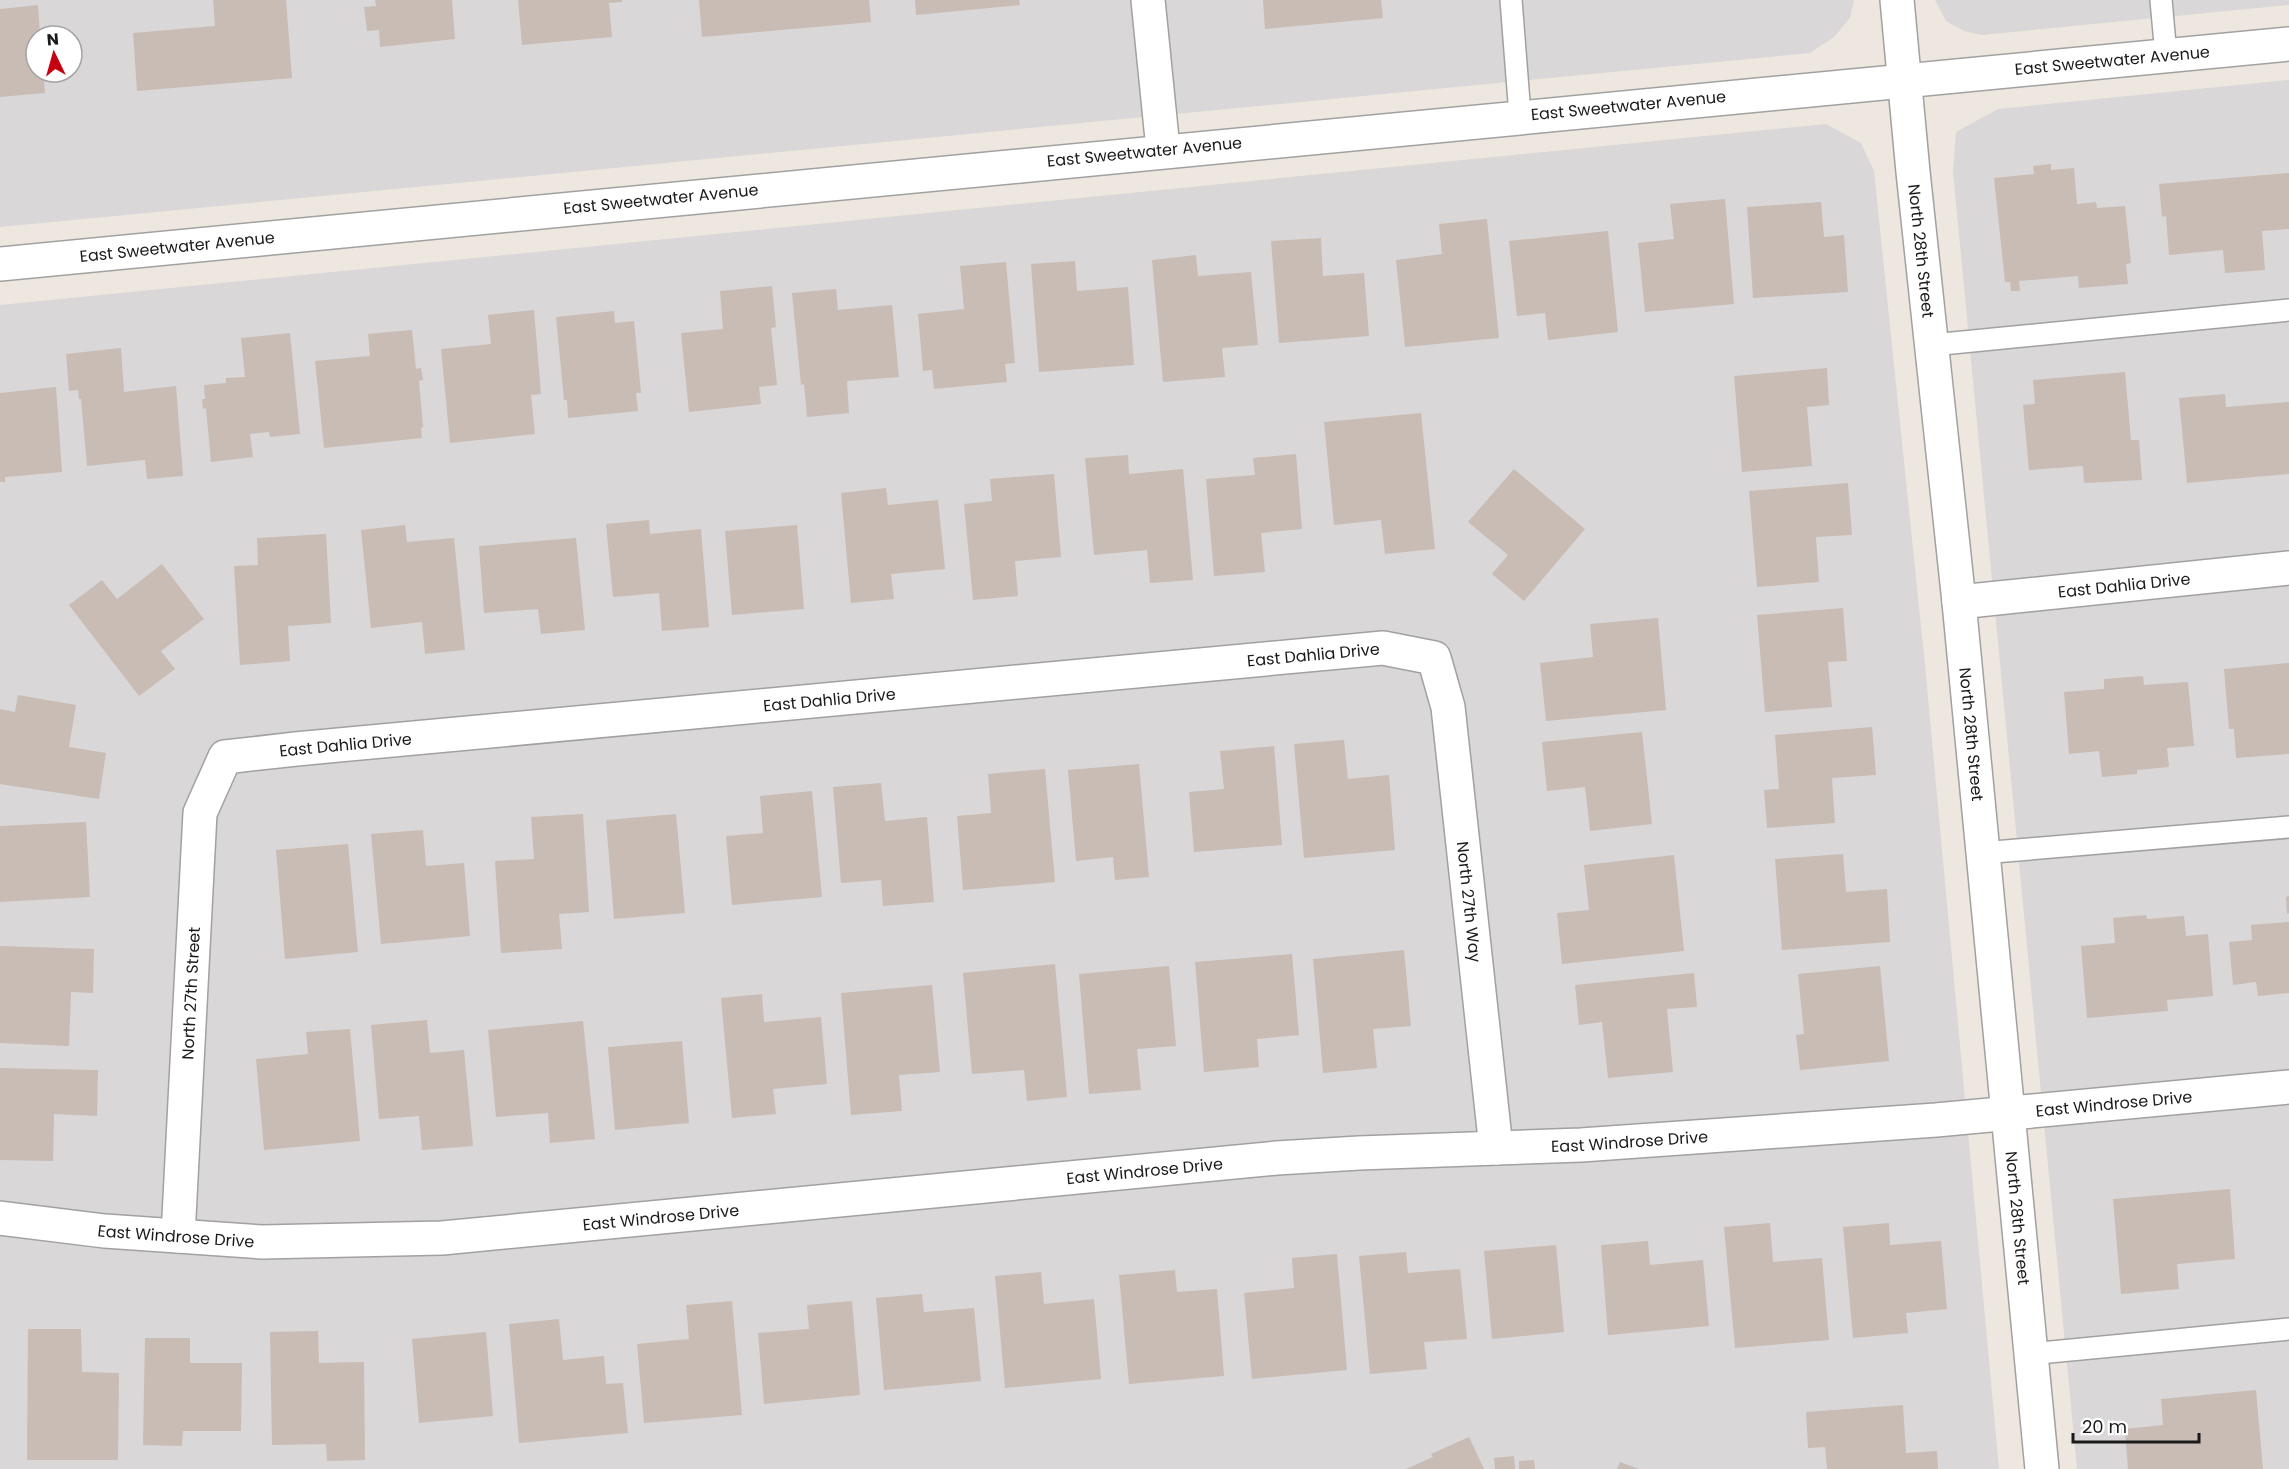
<svg xmlns="http://www.w3.org/2000/svg" width="2289" height="1469" font-family="Poppins,sans-serif">
	<rect width="100%" height="100%" fill="#ede7df"/>
	<g fill="#d9d7d7" fill-rule="evenodd">
		<path d="M0,0H1854L1850,18L1834,37L1810,53L0,227ZM36,36H72V72H36Z"/>
		<polygon points="1935,0 2289,0 2289,5 1982,35 1964,31 1946,21"/>
		<polygon points="2289,80 2289,1469 2077,1469 1953,172 1956,132 1998,109"/>
		<polygon points="1826,124 1861,143 1874,171 1925,665 1999,1469 0,1469 0,305"/>
	</g>
	<g fill="#c9bcb5">
		<polygon points="213,0 286,0 292,78 137,91 133,33 215,26"/>
		<polygon points="375,0 452,0 455,39 380,47 379,30 367,31 364,7 376,6"/>
		<polygon points="518,0 622,0 622,2 609,3 612,37 522,45"/>
		<polygon points="699,0 869,0 871,22 702,37"/>
		<polygon points="915,0 1019,0 1020,5 916,15"/>
		<polygon points="1263,0 1381,0 1383,18 1265,29"/>
		<polygon points="38,5 40,36 36,36 36,72 43,72 45,93 0,97 0,9"/>
		<polygon points="2051,164 2051,170 2074,168 2077,204 2096,202 2097,208 2125,206 2131,263 2126,264 2128,284 2079,288 2078,276 2019,281 2020,291 2011,291 2010,282 2005,282 1994,178 2034,174 2033,166"/>
		<polygon points="2289,173 2289,229 2262,231 2265,270 2225,273 2223,250 2169,255 2166,216 2162,217 2159,184"/>
		<polygon points="1725,199 1734,304 1645,312 1638,243 1674,239 1670,204"/>
		<polygon points="1821,202 1824,237 1844,235 1848,292 1753,298 1747,207"/>
		<polygon points="1487,219 1499,338 1405,347 1396,260 1442,254 1439,224"/>
		<polygon points="1608,231 1618,332 1548,340 1545,313 1517,316 1509,241"/>
		<polygon points="1321,238 1323,276 1364,273 1369,336 1279,343 1271,241"/>
		<polygon points="1196,255 1198,276 1251,272 1258,345 1222,348 1225,377 1163,382 1152,260"/>
		<polygon points="1075,261 1077,291 1128,287 1134,365 1039,372 1031,264"/>
		<polygon points="1006,262 1015,363 1005,364 1007,382 934,389 932,370 923,371 918,314 964,309 960,266"/>
		<polygon points="772,286 776,327 771,328 777,385 759,387 761,404 689,412 681,333 723,329 720,291"/>
		<polygon points="836,289 838,310 892,305 899,377 847,381 849,413 807,417 804,384 801,385 792,293"/>
		<polygon points="534,310 541,394 531,395 535,434 450,443 441,349 491,344 488,315"/>
		<polygon points="614,311 615,323 634,321 641,393 636,393 638,411 568,418 567,400 564,400 556,317"/>
		<polygon points="412,330 416,369 421,368 423,380 419,381 423,427 421,428 422,438 324,448 315,361 370,356 368,334"/>
		<polygon points="290,333 300,434 270,437 269,432 250,434 253,457 211,462 206,408 203,409 202,399 205,399 204,385 226,383 226,378 245,377 241,338"/>
		<polygon points="121,348 124,392 176,386 183,476 147,479 145,460 87,466 81,399 79,399 78,390 69,391 66,354"/>
		<polygon points="1827,368 1829,405 1807,407 1812,466 1742,472 1734,376"/>
		<polygon points="2125,372 2131,440 2139,440 2142,480 2084,483 2083,466 2029,470 2023,405 2035,404 2033,380"/>
		<polygon points="56,387 62,472 5,477 5,482 0,482 0,393"/>
		<polygon points="2225,394 2226,407 2289,402 2289,474 2187,483 2179,398"/>
		<polygon points="1421,413 1435,549 1385,554 1381,520 1334,525 1324,422"/>
		<polygon points="1296,454 1302,529 1261,533 1265,572 1214,576 1206,479 1255,475 1253,458"/>
		<polygon points="1128,455 1129,474 1183,469 1193,580 1150,583 1147,550 1094,555 1085,458"/>
		<polygon points="1514,469 1585,529 1524,601 1492,574 1508,555 1468,522"/>
		<polygon points="1054,474 1061,557 1015,561 1018,596 973,600 964,504 992,501 990,479"/>
		<polygon points="1848,483 1852,535 1816,537 1819,582 1757,587 1749,491"/>
		<polygon points="886,488 888,505 938,500 945,569 891,574 894,599 851,603 841,493"/>
		<polygon points="649,520 650,534 701,529 709,627 662,631 659,593 613,597 606,524"/>
		<polygon points="405,525 407,542 454,538 465,650 425,654 422,622 371,628 361,530"/>
		<polygon points="797,525 804,609 732,615 725,531"/>
		<polygon points="326,534 331,623 288,626 290,661 240,665 234,566 258,565 257,538"/>
		<polygon points="576,538 585,630 541,634 538,609 484,613 479,546"/>
		<polygon points="162,564 204,619 161,651 175,669 139,696 69,605 102,580 117,599"/>
		<polygon points="1843,608 1847,661 1828,662 1832,707 1765,712 1757,615"/>
		<polygon points="1658,618 1666,710 1546,721 1540,663 1593,657 1590,624"/>
		<polygon points="2289,663 2289,754 2236,758 2234,729 2229,729 2224,669"/>
		<polygon points="2143,676 2144,685 2188,682 2194,746 2167,748 2169,767 2137,770 2137,774 2102,777 2099,751 2069,754 2064,692 2104,689 2104,679"/>
		<polygon points="18,695 76,705 69,747 106,753 99,799 0,784 0,709 15,712"/>
		<polygon points="1872,727 1876,775 1832,778 1835,823 1767,828 1764,790 1779,789 1775,735"/>
		<polygon points="1642,732 1652,824 1590,831 1585,787 1547,791 1542,742"/>
		<polygon points="1344,740 1348,779 1389,775 1395,850 1304,858 1294,744"/>
		<polygon points="1274,746 1282,845 1194,852 1189,792 1224,789 1220,751"/>
		<polygon points="1139,764 1149,877 1115,880 1113,857 1076,861 1068,770"/>
		<polygon points="1045,769 1055,882 963,890 957,816 991,813 988,774"/>
		<polygon points="881,783 885,821 927,817 934,902 883,906 881,880 841,883 833,787"/>
		<polygon points="812,791 822,897 732,905 726,836 763,833 760,796"/>
		<polygon points="583,814 589,912 559,914 562,949 501,953 495,861 534,859 531,817"/>
		<polygon points="676,814 685,913 614,919 606,820"/>
		<polygon points="86,822 90,897 0,902 0,826"/>
		<polygon points="423,830 426,866 464,863 470,936 381,944 371,834"/>
		<polygon points="348,844 358,952 285,959 276,850"/>
		<polygon points="1843,854 1846,892 1887,889 1890,942 1782,950 1775,859"/>
		<polygon points="1674,855 1684,951 1562,964 1557,913 1589,910 1584,865"/>
		<polygon points="2289,896 2289,913 2287,914 2286,897"/>
		<polygon points="2146,915 2147,919 2184,916 2186,936 2208,934 2213,996 2167,1000 2168,1011 2087,1018 2081,946 2115,943 2113,918"/>
		<polygon points="2289,922 2289,993 2258,996 2256,982 2233,985 2229,942 2252,940 2251,925"/>
		<polygon points="0,946 94,949 93,993 71,992 69,1046 0,1043"/>
		<polygon points="1404,950 1411,1026 1373,1029 1377,1068 1323,1073 1313,959"/>
		<polygon points="1292,954 1299,1035 1257,1039 1259,1067 1204,1072 1195,962"/>
		<polygon points="1055,964 1067,1097 1027,1101 1024,1070 972,1074 963,973"/>
		<polygon points="1169,966 1176,1046 1137,1049 1141,1090 1089,1094 1079,974"/>
		<polygon points="1880,966 1889,1061 1800,1070 1796,1035 1804,1034 1798,974"/>
		<polygon points="1694,973 1697,1007 1667,1009 1673,1072 1608,1078 1602,1022 1579,1025 1575,985"/>
		<polygon points="932,985 940,1072 899,1075 902,1111 851,1115 841,993"/>
		<polygon points="762,994 764,1022 821,1017 827,1084 773,1089 776,1114 732,1118 721,998"/>
		<polygon points="427,1020 430,1053 464,1050 473,1146 422,1150 419,1116 379,1119 371,1025"/>
		<polygon points="583,1021 595,1139 550,1143 548,1113 496,1117 488,1030"/>
		<polygon points="350,1029 360,1141 264,1150 256,1059 308,1054 306,1032"/>
		<polygon points="682,1041 689,1123 615,1130 608,1047"/>
		<polygon points="0,1068 98,1070 97,1116 54,1114 53,1161 0,1160"/>
		<polygon points="2230,1189 2235,1259 2177,1264 2179,1289 2121,1294 2113,1199"/>
		<polygon points="1770,1223 1773,1262 1822,1258 1829,1340 1735,1348 1724,1227"/>
		<polygon points="1889,1223 1890,1245 1941,1241 1947,1309 1906,1313 1908,1333 1853,1338 1843,1227"/>
		<polygon points="1648,1241 1650,1265 1703,1260 1709,1326 1608,1335 1601,1245"/>
		<polygon points="1556,1245 1564,1332 1492,1339 1484,1251"/>
		<polygon points="1406,1252 1408,1273 1460,1269 1467,1339 1424,1342 1427,1369 1370,1374 1359,1256"/>
		<polygon points="1337,1254 1347,1370 1252,1379 1244,1293 1294,1288 1292,1258"/>
		<polygon points="1175,1270 1177,1292 1217,1289 1224,1376 1129,1384 1119,1275"/>
		<polygon points="1041,1272 1044,1304 1094,1299 1101,1379 1005,1388 995,1276"/>
		<polygon points="922,1294 924,1312 974,1308 981,1381 884,1390 876,1298"/>
		<polygon points="732,1301 742,1415 644,1423 637,1344 689,1339 686,1305"/>
		<polygon points="852,1301 860,1395 764,1404 758,1333 809,1329 807,1305"/>
		<polygon points="559,1319 563,1360 604,1356 606,1384 623,1383 628,1433 519,1443 509,1324"/>
		<polygon points="28,1329 81,1329 82,1372 119,1373 118,1460 27,1460"/>
		<polygon points="318,1331 319,1363 364,1362 365,1460 327,1461 326,1444 272,1445 270,1332"/>
		<polygon points="486,1332 493,1416 419,1423 412,1339"/>
		<polygon points="145,1338 190,1338 190,1363 242,1363 241,1431 183,1431 182,1446 143,1445"/>
		<polygon points="2256,1390 2263,1469 2128,1469 2125,1429 2163,1425 2161,1399"/>
		<polygon points="1903,1405 1906,1453 1937,1451 1938,1469 1827,1469 1825,1447 1808,1448 1806,1412"/>
		<polygon points="1469,1437 1484,1469 1406,1469 1433,1457 1431,1454"/>
		<polygon points="1514,1456 1515,1469 1495,1469 1494,1458"/>
		<polygon points="1534,1460 1535,1469 1519,1469 1519,1461"/>
		<polygon points="1620,1462 1639,1469 1617,1469"/>
	</g>
	<g fill="none" stroke-linecap="round" stroke-linejoin="round">
		<g stroke="#a1a1a1" stroke-width="24">
			<g id="service">
				<polyline points="1511,0 1520,115"/>
				<polyline points="2161,0 2166,55"/>
				<polyline points="1932,345 2289,310"/>
				<polyline points="1982,853 2289,827"/>
				<polyline points="2030,1354 2289,1329"/>
			</g>
		</g>
		<g stroke="#a1a1a1" stroke-width="36">
			<g id="minor">
				<polyline points="1148,0 1163,149"/>
				<path id="s1" d="M1959,602L2289,568"/>
				<path id="s2" d="M0,1218L105,1231L262,1242L442,1238L1277,1158L1359,1153L1581,1145L1936,1120L2289,1087"/>
				<path id="s3" d="M178,1236L200,813L225,757L296,749L1383,648L1434,658L1448,707L1496,1148"/>
			</g>
		</g>
		<g stroke="#a1a1a1" stroke-width="36">
			<g id="tertiary">
				<path id="s4" d="M1897,0L1913,172L1959,602L2042,1469"/>
				<path id="s5" d="M0,264C763,188 1526,113 2289,44"/>
			</g>
		</g>
		<use href="#service" stroke="#fff" stroke-width="21"/>
		<use href="#minor" stroke="#fff" stroke-width="33"/>
		<use href="#tertiary" stroke="#fff" stroke-width="33"/>
	</g>
	<g text-anchor="middle" dominant-baseline="central" stroke-width="5" stroke-linejoin="round" paint-order="stroke">
		<g font-size="16" fill="#1a1a1a" stroke="#fff">
			<text stroke="none"><textPath href="#s5" startOffset="2122">East Sweetwater Avenue</textPath></text>
			<text stroke="none"><textPath href="#s5" startOffset="1636">East Sweetwater Avenue</textPath></text>
			<text stroke="none"><textPath href="#s5" startOffset="1150">East Sweetwater Avenue</textPath></text>
			<text stroke="none"><textPath href="#s5" startOffset="664">East Sweetwater Avenue</textPath></text>
			<text stroke="none"><textPath href="#s5" startOffset="178">East Sweetwater Avenue</textPath></text>
			<text stroke="none"><textPath href="#s4" startOffset="252">North 28th Street</textPath></text>
			<text stroke="none"><textPath href="#s1" startOffset="166">East Dahlia Drive</textPath></text>
			<text stroke="none"><textPath href="#s3" startOffset="1578">East Dahlia Drive</textPath></text>
			<text stroke="none"><textPath href="#s3" startOffset="1092">East Dahlia Drive</textPath></text>
			<text stroke="none"><textPath href="#s4" startOffset="738">North 28th Street</textPath></text>
			<text stroke="none"><textPath href="#s3" startOffset="606">East Dahlia Drive</textPath></text>
			<text stroke="none"><textPath href="#s3" startOffset="1947">North 27th Way</textPath></text>
			<text stroke="none"><textPath href="#s3" startOffset="243">North 27th Street</textPath></text>
			<text stroke="none"><textPath href="#s2" startOffset="2121">East Windrose Drive</textPath></text>
			<text stroke="none"><textPath href="#s2" startOffset="1635">East Windrose Drive</textPath></text>
			<text stroke="none"><textPath href="#s2" startOffset="1149">East Windrose Drive</textPath></text>
			<text stroke="none"><textPath href="#s2" startOffset="663">East Windrose Drive</textPath></text>
			<text stroke="none"><textPath href="#s4" startOffset="1224">North 28th Street</textPath></text>
			<text stroke="none"><textPath href="#s2" startOffset="177">East Windrose Drive</textPath></text>
		</g>
	</g>
	<g transform="translate(54 54) rotate(355)"><circle r="28" fill="#ffffff" stroke="#a3a3a3" stroke-width="1.5"/>
	<path d="M0-4.5L10 22L0 15L-10 22Z" fill="#c50011"/>
	<text y="-9" font-size="16" font-weight="bold" text-anchor="middle" fill="#1a1a1a">N</text>
	</g>
	<path d="M2073 1433v9h126v-9" fill="none" stroke="#1a1a1a" stroke-width="3"/>
	<text x="2082" y="1433" font-size="18" fill="#1a1a1a" stroke="#ffffff" stroke-width="4.5" paint-order="stroke">20 m</text>
</svg>
